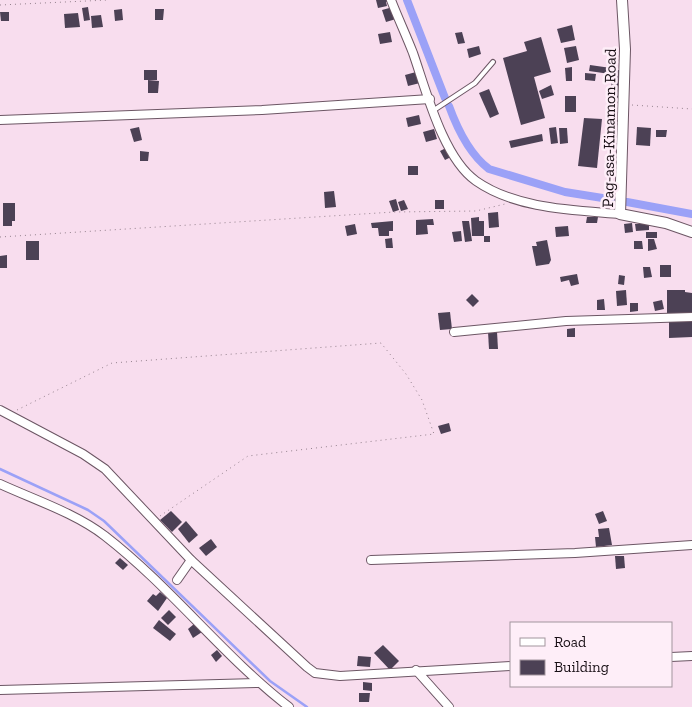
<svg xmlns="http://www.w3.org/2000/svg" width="692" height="707" font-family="'Zilla Slab',serif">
	<rect width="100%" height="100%" fill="#f8ddee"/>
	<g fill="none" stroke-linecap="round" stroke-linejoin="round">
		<polyline stroke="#9ba1f7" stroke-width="2.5" points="0,469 88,510 104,521 270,681 307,707"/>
		<g stroke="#9ba1f7" stroke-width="8">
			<polyline points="407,0 445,98"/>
			<path d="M449,106C457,128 469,154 489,169L565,192L615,200"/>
			<polyline points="627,202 692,214"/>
		</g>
	</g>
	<g fill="#4c4155">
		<polygon points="376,0 391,0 386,2 387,6 378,8"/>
		<polygon points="88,7 90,20 84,21 82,8"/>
		<polygon points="393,7 396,19 386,22 382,10"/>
		<polygon points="122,9 123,20 115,21 114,10"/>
		<polygon points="155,9 164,9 163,20 155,20"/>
		<polygon points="0,12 9,12 9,21 1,21"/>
		<polygon points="78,13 80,27 65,28 64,14"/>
		<polygon points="101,15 103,27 92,28 91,16"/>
		<polygon points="572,25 575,40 561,43 557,29"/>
		<polygon points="390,32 392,42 380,44 378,34"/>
		<polygon points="462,32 465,43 458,44 455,33"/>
		<polygon points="541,37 551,72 534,77 545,118 521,125 503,58 527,51 524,42"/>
		<polygon points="479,46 481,54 469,58 467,49"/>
		<polygon points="576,46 579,60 567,63 564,48"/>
		<polygon points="590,65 611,68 610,74 589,71"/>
		<polygon points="572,67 572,81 566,81 565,68"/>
		<rect x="144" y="70" width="13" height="10"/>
		<polygon points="612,70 621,70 620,98 611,98"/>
		<polygon points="416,72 420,83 408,86 405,75"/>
		<polygon points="585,73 596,74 595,81 585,80"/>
		<polygon points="148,80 159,81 158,93 148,93"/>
		<polygon points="551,85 554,95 542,99 539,91"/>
		<polygon points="489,89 499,114 490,118 479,93"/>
		<rect x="565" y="96" width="11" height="16"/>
		<polygon points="419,115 421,124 408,127 406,118"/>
		<polygon points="584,118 602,119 597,168 578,166"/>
		<polygon points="139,127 142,140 134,142 130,129"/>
		<polygon points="556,127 558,143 551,144 549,128"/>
		<polygon points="637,127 651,128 650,146 636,145"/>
		<polygon points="559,128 567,128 568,143 560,144"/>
		<polygon points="434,129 437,139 426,142 423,132"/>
		<polygon points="656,130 667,130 666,137 656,137"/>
		<polygon points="542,134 543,141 511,148 509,141"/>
		<polygon points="446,148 451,157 445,160 440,151"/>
		<polygon points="140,151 149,152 148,161 140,161"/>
		<rect x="408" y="166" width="10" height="9"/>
		<polygon points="334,191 336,207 325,208 324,192"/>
		<polygon points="396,199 399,210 393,212 389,201"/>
		<polygon points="404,200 408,209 401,211 398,202"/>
		<rect x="435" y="200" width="9" height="9"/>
		<polygon points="3,203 15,203 15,221 12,221 12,226 3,226"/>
		<polygon points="498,212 499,227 489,228 488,213"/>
		<polygon points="479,217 479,221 484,221 484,236 490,236 490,242 484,242 484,236 472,236 471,218"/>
		<polygon points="587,217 598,217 597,223 586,223"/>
		<polygon points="433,219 434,225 427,225 428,234 416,235 416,220"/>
		<polygon points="393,221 393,231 389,231 389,236 379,236 378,228 372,228 371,223"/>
		<polygon points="462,221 469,221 472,241 465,242"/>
		<polygon points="632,223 633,232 625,233 624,224"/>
		<polygon points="355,224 357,234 347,236 345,226"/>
		<polygon points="635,224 649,224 649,230 636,231"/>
		<polygon points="568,226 569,236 556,237 555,227"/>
		<polygon points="461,231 462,241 454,242 452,232"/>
		<rect x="646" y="232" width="11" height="6"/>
		<polygon points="392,238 393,248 386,248 385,239"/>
		<polygon points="648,239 654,239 657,249 648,251"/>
		<polygon points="547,240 551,260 549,264 536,266 532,246 537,246 536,242"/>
		<rect x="26" y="241" width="13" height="19"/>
		<polygon points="634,241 642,241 643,249 634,249"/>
		<polygon points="7,255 7,268 0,268 0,256"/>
		<rect x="660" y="265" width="11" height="12"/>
		<polygon points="643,267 650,267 652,277 644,278"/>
		<polygon points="577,274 579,284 571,286 569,280 561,282 560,277"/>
		<polygon points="619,275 625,276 624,285 618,284"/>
		<polygon points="626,290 627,305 617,306 616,291"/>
		<polygon points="667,290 685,290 685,292 692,293 692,314 667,314"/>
		<polygon points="472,294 479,301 473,307 466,300"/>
		<polygon points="604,299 605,310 597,310 597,300"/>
		<polygon points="662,300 664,309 655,311 653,302"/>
		<polygon points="630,303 638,303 638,311 630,312"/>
		<polygon points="450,312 452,329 440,330 438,313"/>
		<polygon points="692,321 692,337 669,338 669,322"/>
		<polygon points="575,328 575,337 567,337 567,329"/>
		<polygon points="488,332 497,332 498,349 489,349"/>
		<polygon points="449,423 451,431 441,434 438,426"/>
		<polygon points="171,511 182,522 172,532 160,520"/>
		<polygon points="603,511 607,521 599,524 595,514"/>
		<polygon points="186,521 198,535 189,543 178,529"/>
		<polygon points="609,528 612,545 596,547 595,537 599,537 598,529"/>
		<polygon points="211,539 217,547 206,556 199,548"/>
		<polygon points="615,556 624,556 625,568 616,569"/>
		<polygon points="120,558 128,565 123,570 115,563"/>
		<polygon points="160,592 167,598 158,611 147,601 153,594 156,596"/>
		<polygon points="169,610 176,617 168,625 161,618"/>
		<polygon points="159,620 176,634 170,641 153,628"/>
		<polygon points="194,624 202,632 193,638 188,629"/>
		<polygon points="383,645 399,661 390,670 374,653"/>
		<polygon points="217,650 222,656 216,662 211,655"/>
		<polygon points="358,656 371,657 370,667 357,666"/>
		<polygon points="363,682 372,683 372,691 363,690"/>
		<polygon points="359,693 370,693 369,702 359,702"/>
	</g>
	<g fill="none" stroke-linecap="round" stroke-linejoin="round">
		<g stroke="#6c5664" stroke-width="6">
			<polyline id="service" points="434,110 475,83 493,62"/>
		</g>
		<g stroke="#6c5664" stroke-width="10">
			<g id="minor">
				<path d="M391,0C398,18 406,35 413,53C426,90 443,158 476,181C516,209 573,210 620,214"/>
				<polyline points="0,120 262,110 430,99"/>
				<polyline points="454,332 566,321 692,317"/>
				<polyline points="0,410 83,454 105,469 191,560 307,667 315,673 340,676 511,666"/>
				<path d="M0,484C35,500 75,513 105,536C172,588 223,656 289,707"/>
				<polyline points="371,560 575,553 692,545"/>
				<polyline points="177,580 191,560"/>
				<polyline points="671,657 692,656"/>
				<polyline points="416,670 449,707"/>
				<polyline points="0,690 258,683"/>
			</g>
		</g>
		<g stroke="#6c5664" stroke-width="12">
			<polyline id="tertiary" points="622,0 625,49 620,214 666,223 692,232"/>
		</g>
		<g stroke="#94818d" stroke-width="1" stroke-dasharray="1 4" stroke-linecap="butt">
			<polyline points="0,5 108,0"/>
			<polyline points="632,105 692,109"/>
			<polyline points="0,237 394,212 476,211 505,204"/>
			<polyline points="17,410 112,363 381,343 406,374 422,400 434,434 248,456 160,516"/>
		</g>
		<use href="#service" stroke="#fff" stroke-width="4"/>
		<use href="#minor" stroke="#fff" stroke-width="8"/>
		<use href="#tertiary" stroke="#fff" stroke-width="10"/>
	</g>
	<g text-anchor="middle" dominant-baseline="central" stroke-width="5" stroke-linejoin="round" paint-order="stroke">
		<g font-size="16" fill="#180f15" stroke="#feeef8">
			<text transform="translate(609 128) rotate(-89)">Pag-asa-Kinamon Road</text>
		</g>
	</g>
	<rect x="510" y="622" width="162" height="65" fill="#feeef8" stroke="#a2959d"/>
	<rect x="520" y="638" width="25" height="8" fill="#ffffff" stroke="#a2959d"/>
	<text x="554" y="647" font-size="15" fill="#180f15">Road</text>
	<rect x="520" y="660" width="25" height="15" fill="#4c4155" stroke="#a2959d"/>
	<text x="554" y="672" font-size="15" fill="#180f15">Building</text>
</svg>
